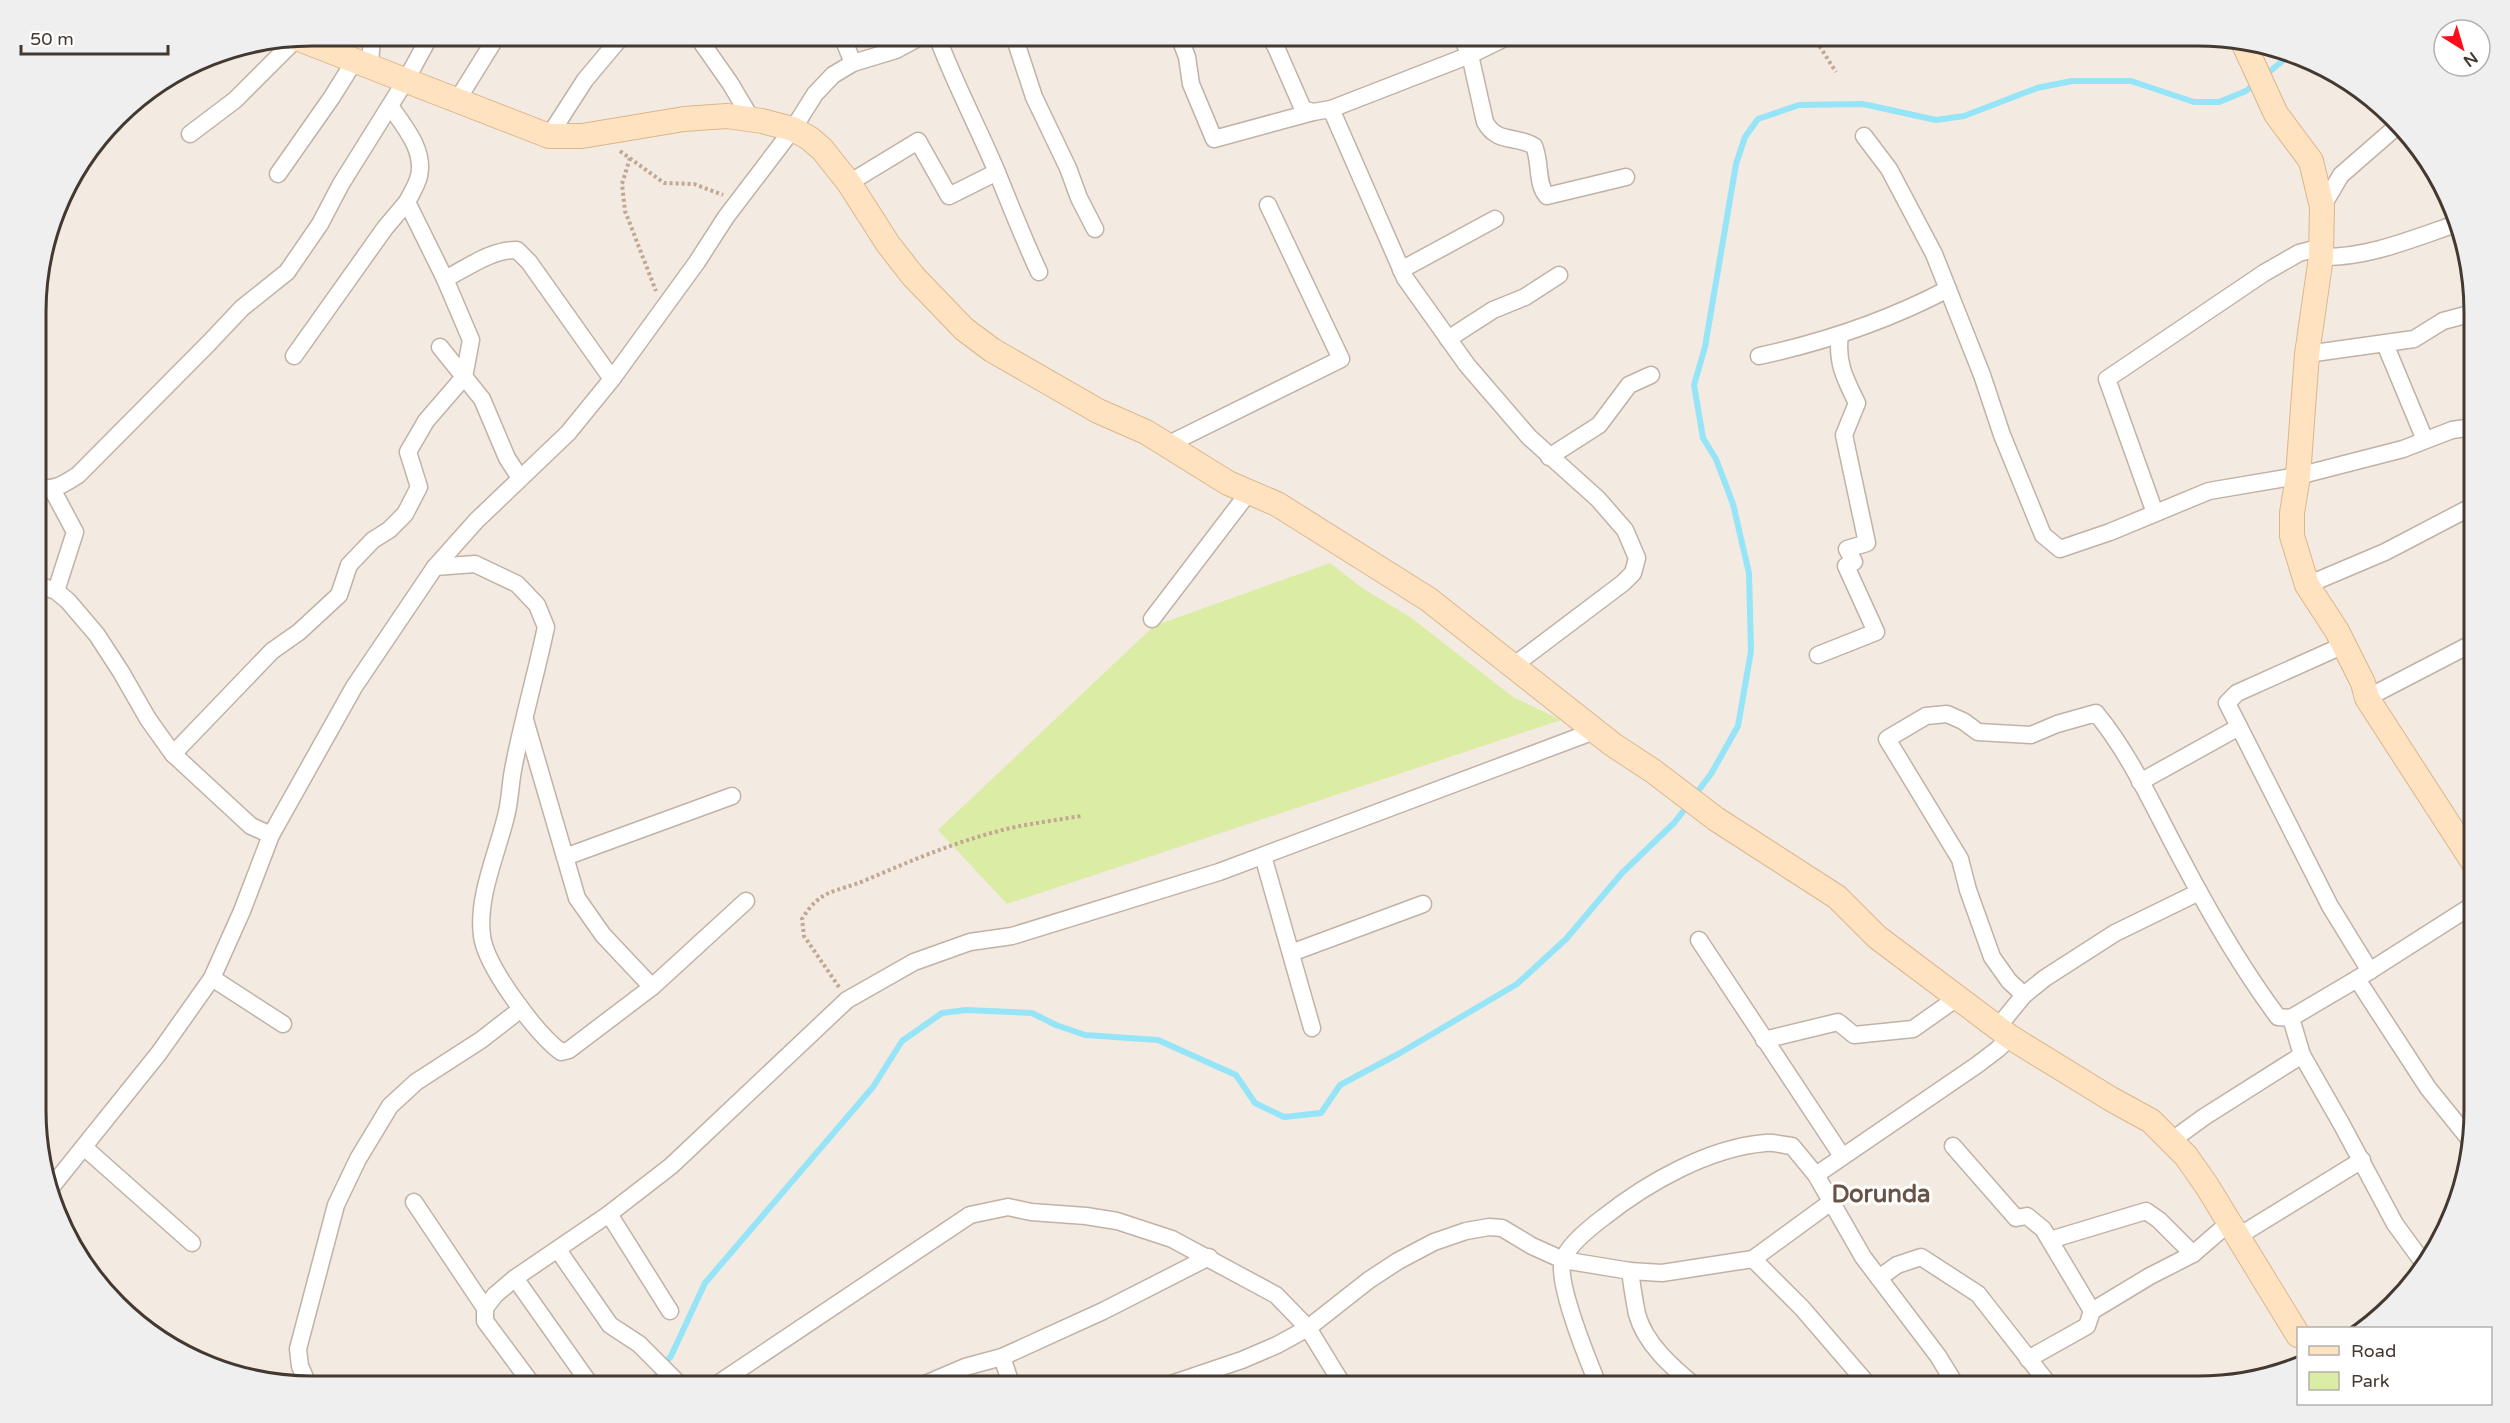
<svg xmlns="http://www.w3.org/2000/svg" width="2510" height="1423" font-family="'Varela Round',sans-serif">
	<rect width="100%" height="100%" fill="#f3eae1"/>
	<polygon fill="#dbeca4" points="1330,563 1362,588 1410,617 1513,697 1561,720 1007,904 938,830 1154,626"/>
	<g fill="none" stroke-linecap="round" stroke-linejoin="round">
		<g stroke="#95e4f8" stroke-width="6">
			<polyline points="2263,77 2291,54"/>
			<polyline points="1695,795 1711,774 1738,726 1751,651 1749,573 1733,504 1716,459 1703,438 1694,385 1705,347 1736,164 1745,137 1758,119 1799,105 1863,104 1936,120 1964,116 2037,88 2072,81 2131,81 2194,102 2219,102 2246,91 2256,83"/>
			<polyline points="648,1387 671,1356 705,1283 873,1087 902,1041 942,1013 966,1010 1032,1013 1056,1025 1085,1035 1158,1040 1236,1075 1255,1103 1284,1117 1321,1113 1340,1085 1400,1053 1517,984 1566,939 1622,873 1674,823 1689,804"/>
		</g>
		<g stroke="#c1b2a6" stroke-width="19">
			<g id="street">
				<polyline points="697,36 730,83 752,120"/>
				<polyline points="842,36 853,63"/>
				<path d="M937,36C954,82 977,125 996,170C1010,204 1023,238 1039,272"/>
				<polyline points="1014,36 1034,97 1068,168 1079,198 1095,229"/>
				<polyline points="1179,36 1187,57 1191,84 1214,139 1313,112"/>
				<polyline points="1268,36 1275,45 1303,109 1313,112 1331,109 1405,278 1467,365 1529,437 1598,499 1625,530 1637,558 1633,573 1623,583 1513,666"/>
				<path d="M1461,36L1470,55L1485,122C1497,144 1516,135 1534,146C1541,162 1536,184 1547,196L1626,177"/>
				<polyline points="370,65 372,36"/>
				<polyline points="458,99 497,36"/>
				<polyline points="1331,109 1470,55 1509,36"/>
				<polyline points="190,134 235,100 295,40"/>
				<polyline points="549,136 585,80 622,36"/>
				<polyline points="1864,136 1889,169 1934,254 1982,375 2002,435 2043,535 2060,549 2110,532 2209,491 2298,476 2403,449 2452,430 2473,427"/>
				<polyline points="278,174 332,97 355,60"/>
				<polyline points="849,183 918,141 949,196 997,172"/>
				<polyline points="2322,207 2341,175 2395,128"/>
				<path d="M2321,257C2369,258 2414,238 2459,223"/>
				<polyline points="1401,270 1495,219"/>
				<path d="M445,279C467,268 492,249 517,250L529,262L612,379"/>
				<polyline points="1448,339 1493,310 1525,297 1559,275"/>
				<polyline points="2385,344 2425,440"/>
				<polyline points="440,347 482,399 507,458 520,478"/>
				<polyline points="2307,354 2414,339 2443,321 2473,313"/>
				<polyline points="294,356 385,228 407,202"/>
				<path d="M1759,356C1824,342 1889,320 1948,289"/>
				<polyline points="1167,445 1341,359 1268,205"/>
				<polyline points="1549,457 1599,425 1629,385 1651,375"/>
				<path d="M38,488C56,490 64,484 78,475L208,344L242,308L287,272L320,224L341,184L406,80L430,36"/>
				<polyline points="52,489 75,532 56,591"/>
				<polyline points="2155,513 2107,379 2264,273 2299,253 2322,247"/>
				<path d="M435,567L475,564L517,584L537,605L546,627C536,675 522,722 513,770C510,786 510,804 505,820C496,856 477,898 482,936C486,967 536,1033 561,1052L569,1050L652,987L746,901"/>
				<polyline points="2307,585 2385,552 2473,506"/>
				<polyline points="38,591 44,587 56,591 68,601 97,635 121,672 148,719 173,754 251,826 271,835"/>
				<polyline points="1152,619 1249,492"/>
				<polyline points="2344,645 2237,693 2227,703 2330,906 2370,971"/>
				<path d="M1818,655L1876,632L1846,566L1854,562L1847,549L1867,543L1844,435L1857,403C1845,379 1836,362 1840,335"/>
				<polyline points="2367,698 2473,643"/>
				<polyline points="525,720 577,898 603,935 652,987"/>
				<path d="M173,754L272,651L299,632L339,595L349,565L373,540L389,530L405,514L419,487L408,452L426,421L464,377L471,340L445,279L407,202C411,194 417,185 419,176C425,150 404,126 390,106"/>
				<polyline points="2140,782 2239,727"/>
				<polyline points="1263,856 1312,1028"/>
				<polyline points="565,857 732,796"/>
				<polyline points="1699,940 1842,1156"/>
				<polyline points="1291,953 1423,904"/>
				<polyline points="212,978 283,1024"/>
				<polyline points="2357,979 2428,1088 2470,1140"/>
				<polyline points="2024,995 2045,978 2115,933 2199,892"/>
				<polyline points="2291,1018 2302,1055 2342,1125 2395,1224 2425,1265"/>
				<path d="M1997,1028L2024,995L2009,981L1992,957L1968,890L1960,859L1887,739L1926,716L1947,714L1963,721L1978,732L2031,735L2057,724L2096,713C2133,758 2156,813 2184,864C2212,917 2242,969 2278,1017L2291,1018L2357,979L2473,905"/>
				<polyline points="1764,1040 1838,1022 1854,1035 1913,1029 1957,998"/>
				<polyline points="2171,1141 2204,1117 2302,1055"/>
				<polyline points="1953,1146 2016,1218 2027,1216 2043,1229 2092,1311"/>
				<polyline points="85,1148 192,1243"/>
				<polyline points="1816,1175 1977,1065 1998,1049 2010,1037"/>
				<polyline points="53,1185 159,1053 212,978 242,911 271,835 354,687 435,567 476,521 568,433 612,379 697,262 726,217 793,129 815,94 833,75 853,63 896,50 922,36"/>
				<polyline points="414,1202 485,1308 485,1321 534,1387"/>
				<polyline points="609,1214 670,1311"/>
				<polyline points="2237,1237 2362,1160"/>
				<polyline points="2050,1240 2146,1211 2159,1220 2193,1254"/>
				<polyline points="558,1250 610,1325 639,1344 682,1387"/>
				<polyline points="1753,1259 1831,1202"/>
				<path d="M1630,1271C1632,1285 1634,1300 1637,1314C1645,1344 1673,1368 1696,1387"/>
				<polyline points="515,1278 592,1387"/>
				<polyline points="1879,1278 1897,1265 1921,1257 1978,1294 2050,1386"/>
				<polyline points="485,1308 495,1295 515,1278 609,1214 671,1166 847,1000 914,962 970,942 1012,936 1219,872 1597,730"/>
				<polyline points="1002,1357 1012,1387"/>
				<polyline points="2028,1359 2087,1326 2092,1311 2150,1276 2193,1254 2230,1222"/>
				<polyline points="309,1387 300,1366 298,1349 336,1205 358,1159 390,1106 416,1082 481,1040 521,1009"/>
				<polyline points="713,1387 970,1215 1008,1207 1031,1212 1086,1216 1117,1221 1172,1239 1276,1295 1308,1328 1344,1387"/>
				<polyline points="918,1387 965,1367 1002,1357 1103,1311 1209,1257"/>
				<polyline points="1162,1387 1242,1360 1277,1345 1308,1328 1369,1280 1398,1261 1434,1242 1466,1231 1489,1227 1502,1228 1532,1246 1563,1260 1630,1271 1662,1273 1753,1259 1802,1308 1870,1387"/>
				<path d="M1599,1387C1589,1363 1555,1281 1563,1260C1568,1245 1592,1226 1604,1217C1647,1183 1708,1148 1765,1143C1773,1142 1783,1145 1792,1146L1816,1175L1863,1257L1938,1356L1957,1387"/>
			</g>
		</g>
		<g stroke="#dbb68d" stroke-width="26">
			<g id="secondary">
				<polyline points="299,39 549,136 582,136 684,119 727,116 762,121 793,129 809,138 822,149 849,183 888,244 913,276 964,329 992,350 1098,411 1146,432 1228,483 1277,504 1428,599 1612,744 1653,771 1716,819 1837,897 1877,937 2010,1037 2111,1099 2151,1121 2186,1156 2207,1186 2298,1335"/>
				<polyline points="2243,42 2276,114 2311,161 2322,207 2321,257 2307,354 2298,476 2292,513 2292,536 2307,585 2337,631 2363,683 2367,698 2473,862"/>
			</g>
		</g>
		<g stroke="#c2a793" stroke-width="4" stroke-dasharray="3 3" stroke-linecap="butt">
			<polyline points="1813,36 1836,72"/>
			<polyline points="620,151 664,183 694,184 723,195"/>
			<polyline points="630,158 622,184 625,211 656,291"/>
			<path d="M839,987L804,936L802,919C821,888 835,893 866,880C908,862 950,844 995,832C1023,824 1052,821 1081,816"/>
		</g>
		<use href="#street" stroke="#fff" stroke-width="16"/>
		<use href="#secondary" stroke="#ffe2bf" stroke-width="24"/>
	</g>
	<g text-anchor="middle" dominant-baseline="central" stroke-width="6" stroke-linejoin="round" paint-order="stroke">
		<g font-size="24" font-weight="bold" fill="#685447" stroke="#fff">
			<text x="1881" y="1194">Dorunda</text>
		</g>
	</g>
	<path d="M0 0H2510V1423H0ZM312 46H2198A266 266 0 0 1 2464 312V1110A266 266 0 0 1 2198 1376H312A266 266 0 0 1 46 1110V312A266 266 0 0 1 312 46Z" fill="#f0efef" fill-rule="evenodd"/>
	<path fill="none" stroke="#443931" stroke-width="3" d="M312 46H2198A266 266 0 0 1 2464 312V1110A266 266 0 0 1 2198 1376H312A266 266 0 0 1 46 1110V312A266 266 0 0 1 312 46Z"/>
	<rect x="2297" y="1327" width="195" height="78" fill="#ffffff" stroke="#b4b0ad" stroke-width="1.5"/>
	<rect x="2309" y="1346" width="30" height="9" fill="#ffe2bf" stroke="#b4b0ad" stroke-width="1.5"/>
	<text x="2351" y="1357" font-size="18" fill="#443931">Road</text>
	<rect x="2309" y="1372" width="30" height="18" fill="#dbeca4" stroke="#b4b0ad" stroke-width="1.5"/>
	<text x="2351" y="1387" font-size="18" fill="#443931">Park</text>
	<g transform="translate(2462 48) rotate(143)"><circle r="28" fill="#ffffff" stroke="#b4b0ad" stroke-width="1.5"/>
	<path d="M0-4.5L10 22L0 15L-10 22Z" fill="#ff0c1b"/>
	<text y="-9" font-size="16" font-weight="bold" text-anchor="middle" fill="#443931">N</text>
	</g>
	<path d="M21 45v9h147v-9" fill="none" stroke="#443931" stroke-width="3"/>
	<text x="30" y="45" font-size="18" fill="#443931" stroke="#ffffff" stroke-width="4.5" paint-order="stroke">50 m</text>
</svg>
